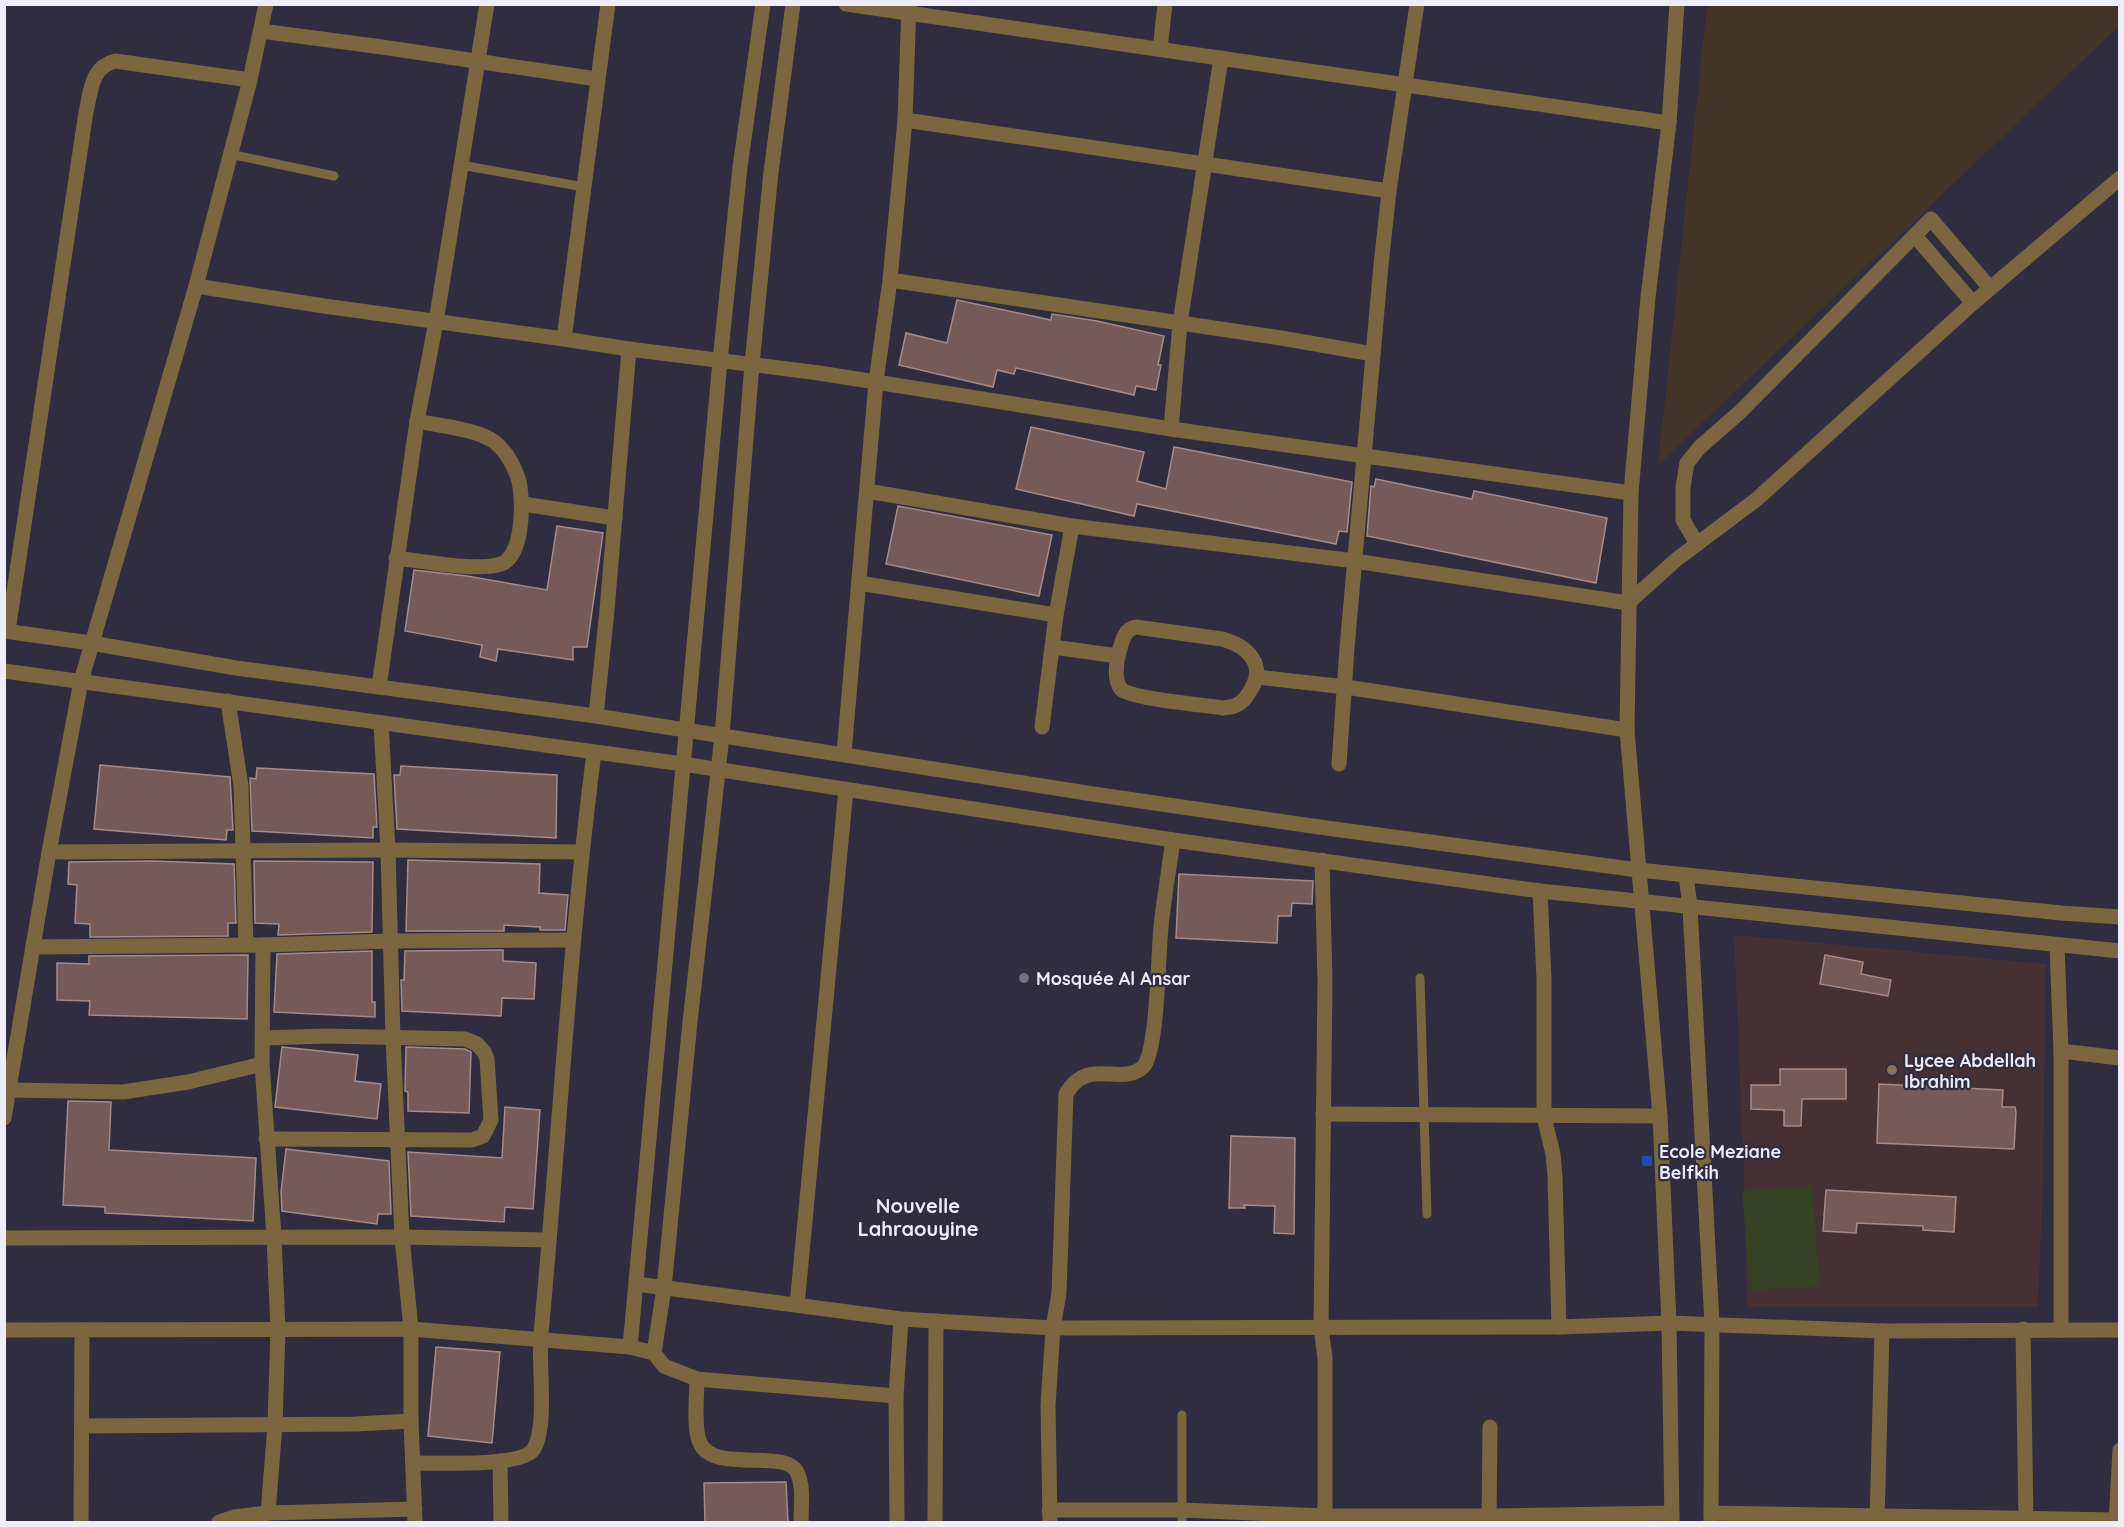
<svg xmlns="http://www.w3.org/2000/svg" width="2124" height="1527" font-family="Quicksand,sans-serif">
	<rect width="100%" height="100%" fill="#302d40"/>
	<polygon fill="#423427" points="1707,5 2119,5 2119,26 1658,465"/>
	<polygon fill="#453134" points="1734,935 2046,964 2043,1175 2038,1307 1747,1307 1744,1176"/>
	<polygon fill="#364024" points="1812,1186 1820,1286 1750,1291 1742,1191"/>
	<g fill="#745a59" stroke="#a58a88" stroke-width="1.5">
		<polygon points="957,300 1051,320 1052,314 1097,321 1164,336 1158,365 1161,365 1156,390 1136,386 1134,395 1016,368 1014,374 997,370 993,387 899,365 906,333 947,343"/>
		<polygon points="1031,427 1144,452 1137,481 1166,489 1174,447 1352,482 1347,532 1339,531 1336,544 1137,504 1134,516 1016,489"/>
		<polygon points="1376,479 1472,499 1474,491 1607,518 1596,583 1367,536 1371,486 1374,487"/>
		<polygon points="898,506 1052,535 1039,596 886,564"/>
		<polygon points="557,526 603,533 587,647 573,647 573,660 498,649 496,661 480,657 482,645 405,631 414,570 467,576 547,590"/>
		<polygon points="100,765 230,777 233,830 227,830 226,840 94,829"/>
		<polygon points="401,766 557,775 556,838 397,829 394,775 400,775"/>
		<polygon points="257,768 374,774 377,827 373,827 373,838 252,831 250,778 256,779"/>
		<polygon points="408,860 540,864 539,893 568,895 565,930 540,930 540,927 504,925 504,931 406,931"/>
		<polygon points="153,861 234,864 236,923 228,923 228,936 90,937 90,924 75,923 77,885 68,884 69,862"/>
		<polygon points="254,861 373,862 372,932 278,935 279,924 255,923"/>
		<polygon points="1179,874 1313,881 1312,904 1292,903 1291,916 1278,916 1277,943 1176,938"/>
		<polygon points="503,950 503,961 536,963 534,999 502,998 501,1016 402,1011 401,980 404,980 405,951"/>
		<polygon points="372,951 372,1002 375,1002 375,1017 274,1012 277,954"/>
		<polygon points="248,955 247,1019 89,1015 90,1001 57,1000 57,963 89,964 89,956"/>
		<polygon points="1825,955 1863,962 1861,974 1891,980 1888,996 1820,984"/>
		<polygon points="282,1047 358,1055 355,1081 381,1084 377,1119 275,1107"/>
		<polygon points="406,1047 465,1049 471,1052 469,1113 408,1111 408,1092 405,1091 405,1087"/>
		<polygon points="1780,1069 1846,1069 1846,1099 1802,1099 1801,1126 1784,1126 1784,1110 1751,1109 1751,1085 1780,1085"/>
		<polygon points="1879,1084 2003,1090 2002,1107 2015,1107 2016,1113 2014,1149 1877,1143"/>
		<polygon points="68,1101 111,1102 109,1150 256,1158 253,1221 105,1213 105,1207 63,1205"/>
		<polygon points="505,1107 540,1110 533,1209 505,1207 504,1222 411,1216 408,1152 502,1158"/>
		<polygon points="1231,1136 1295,1138 1294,1234 1274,1233 1275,1206 1244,1205 1245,1208 1229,1208"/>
		<polygon points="286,1149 389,1161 391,1214 378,1214 377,1224 282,1211 281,1192"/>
		<polygon points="1826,1190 1956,1197 1954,1232 1923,1230 1923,1226 1857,1223 1856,1233 1823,1231"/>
		<polygon points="436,1347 500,1352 492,1443 428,1436"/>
		<polygon points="786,1482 788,1522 705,1522 704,1483"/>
	</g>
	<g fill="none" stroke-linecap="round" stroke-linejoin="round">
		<g stroke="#7a673f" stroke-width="9">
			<polyline points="230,154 334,176"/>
			<polyline points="461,165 584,187"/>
			<polyline points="1420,978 1427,1214"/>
			<polyline points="1182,1522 1182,1415"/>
		</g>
		<g stroke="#7a673f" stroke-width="15">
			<polyline points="793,4 771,172 752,364 722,736 690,1022 664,1288 654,1353 664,1366 697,1379 896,1396"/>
			<polyline points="846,4 1669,123"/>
			<polyline points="261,31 382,47 597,79"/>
			<polyline points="1160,49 1165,4"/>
			<polyline points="905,120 1389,191"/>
			<polyline points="1915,236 1973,303"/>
			<polyline points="890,280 1281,338 1373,354"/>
			<polyline points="196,286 324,306 564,339 629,349 819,373 1171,429 1631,493"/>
			<polyline points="564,339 608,4"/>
			<polyline points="1171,429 1180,323 1221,58"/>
			<polyline points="867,491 1072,526 1355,561 1628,603 1677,559 1757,499 1973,303 2120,178"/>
			<polyline points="523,504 615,518"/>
			<polyline points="1697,544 1683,520 1683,487 1687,463 1700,447 1740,412 1931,219 1990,288"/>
			<path d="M396,558C422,561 478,572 501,564C524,556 524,497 518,478C514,466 506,452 496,443C479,429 439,426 417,421"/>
			<polyline points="859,583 1056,615"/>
			<path d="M1136,627L1222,639C1248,646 1267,665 1250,691C1243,703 1237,707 1223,708C1206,705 1131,699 1121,689C1114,681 1116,662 1119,652C1122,642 1124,629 1136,627Z"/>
			<polyline points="4,631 91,643 236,668 596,716 1093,794 1319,827 1638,870 2061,913 2120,917"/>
			<path d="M8,631L86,112C91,91 91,67 115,61L250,80"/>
			<polyline points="1053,647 1118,656"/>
			<polyline points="4,671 683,764 1173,840 1540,891 2120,951"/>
			<polyline points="1257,677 1346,687 1627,730"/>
			<polyline points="379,687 417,421 436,322 487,4"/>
			<polyline points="228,701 241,786 246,945"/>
			<polyline points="596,716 607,610 629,349"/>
			<polyline points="381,723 388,850 393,1037 402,1237 411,1329 411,1421 415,1522"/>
			<polyline points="1042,727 1056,615 1072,526"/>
			<polyline points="844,753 876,382 890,280 905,120 909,4"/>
			<polyline points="1339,764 1347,648 1381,265 1389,191 1417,4"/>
			<polyline points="49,852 388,850 581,852"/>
			<polyline points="1322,860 1325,982 1321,1328 1325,1358 1325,1522"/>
			<polyline points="1686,875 1690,907 1712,1324 1711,1522"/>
			<polyline points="1540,891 1544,979 1544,1117 1553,1154 1555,1177 1559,1327"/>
			<polyline points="263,945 262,1064 274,1237 278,1330 275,1425 268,1513"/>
			<polyline points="2057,946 2061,1051 2061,1330"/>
			<polyline points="33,947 263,945 390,941 573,940"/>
			<polyline points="263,1038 328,1036 465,1039 477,1044 484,1052 487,1059 491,1120 483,1136 472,1140 266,1139"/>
			<polyline points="2061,1051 2120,1058"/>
			<polyline points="10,1090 123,1092 188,1082 262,1064"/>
			<polyline points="1323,1114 1660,1116"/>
			<polyline points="4,1118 49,852 81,681 196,286 250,80 266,4"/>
			<polyline points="4,1238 402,1237 549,1240"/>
			<polyline points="636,1284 901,1319 1053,1328 1559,1327 1669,1323 1882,1331 2120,1330"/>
			<polyline points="797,1305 846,789"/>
			<polyline points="2023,1329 2026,1522"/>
			<polyline points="4,1330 411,1329 630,1347 654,1353"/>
			<polyline points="630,1347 720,361 740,167 763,4"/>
			<path d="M697,1379C697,1396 693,1428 700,1443C714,1474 785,1448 797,1472C804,1486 801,1507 801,1522"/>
			<polyline points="82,1426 356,1424 411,1421"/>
			<polyline points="500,1461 501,1522"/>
			<path d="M414,1463C437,1463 520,1467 533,1450C548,1429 538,1363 541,1334C559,1140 569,946 594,753"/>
			<polyline points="1049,1510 1181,1510 1325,1516 1489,1516 1672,1513"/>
			<polyline points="1711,1513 2116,1520"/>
			<polyline points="81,1522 82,1330"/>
			<polyline points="219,1522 234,1517 268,1513 415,1509"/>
			<polyline points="897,1522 896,1396 901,1319"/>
			<polyline points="935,1522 936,1321"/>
			<path d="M1050,1522L1048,1405L1053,1328L1059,1293L1066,1094C1087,1056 1121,1087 1143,1067C1158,1051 1158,953 1161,927C1164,898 1169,869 1173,840"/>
			<polyline points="1489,1522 1490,1427"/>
			<polyline points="1672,1522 1669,1323 1660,1116 1627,730 1631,493 1648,297 1669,123 1677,4"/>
			<polyline points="1877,1522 1882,1331"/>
			<polyline points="2116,1522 2120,1450"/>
		</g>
	</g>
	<circle fill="#6b7280" stroke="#302d40" stroke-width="2" cx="1024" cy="978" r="6"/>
	<circle fill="#8d6e63" stroke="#302d40" stroke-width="2" cx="1892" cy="1070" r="6"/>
	<rect fill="#1a4fb4" stroke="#302d40" stroke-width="2" x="1641" y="1155" width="12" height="12" rx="3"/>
	<g text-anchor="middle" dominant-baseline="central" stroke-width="4.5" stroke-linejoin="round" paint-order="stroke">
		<g font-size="18" font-weight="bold" fill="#edecf8" stroke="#302d40" text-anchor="start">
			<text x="1036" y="978">Mosquée Al Ansar</text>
			<text x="1904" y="1060">Lycee Abdellah<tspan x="1904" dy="21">Ibrahim</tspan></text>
			<text x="1659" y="1151">Ecole Meziane<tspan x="1659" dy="21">Belfkih</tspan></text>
		</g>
		<g font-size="20" font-weight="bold" fill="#edecf8" stroke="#302d40">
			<text x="918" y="1205">Nouvelle<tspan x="918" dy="23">Lahraouyine</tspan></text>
		</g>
	</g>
	<rect width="2124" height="1527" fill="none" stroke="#edecf8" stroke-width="12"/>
</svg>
